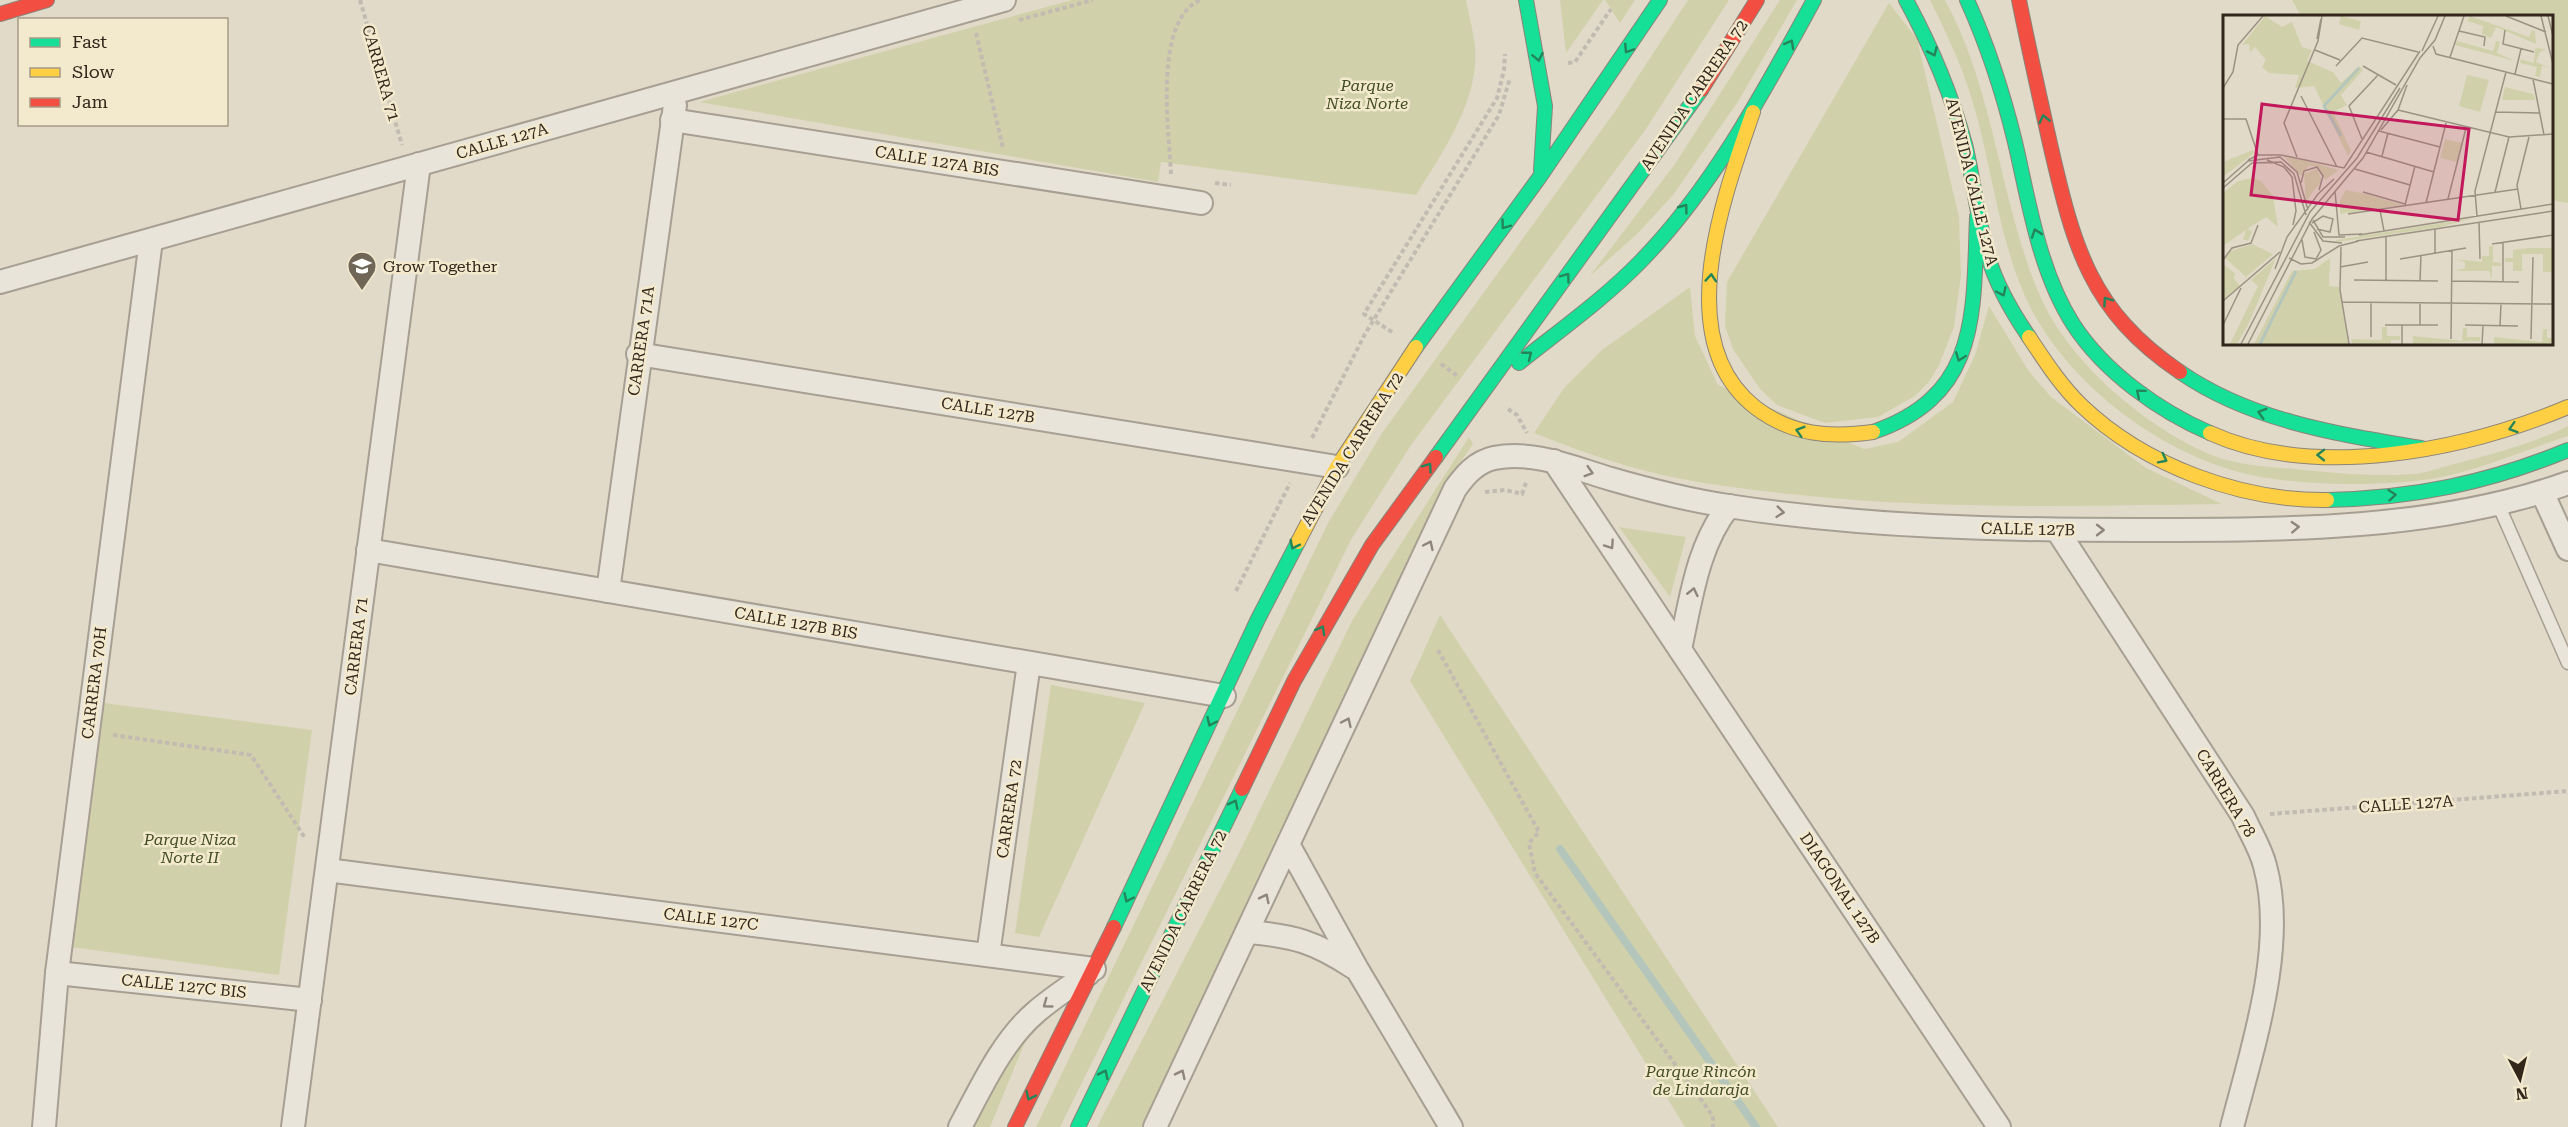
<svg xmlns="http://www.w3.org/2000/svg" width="2568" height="1127" font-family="'Roboto Serif',serif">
	<rect width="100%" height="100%" fill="#e2dac8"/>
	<g fill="#d0d1aa">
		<path d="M1072,0H1466C1469,15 1473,31 1475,46C1480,99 1443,152 1416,195L1161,162L1158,182L699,102Z"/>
		<polygon points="1560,0 1603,0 1566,53"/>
		<polygon points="1605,0 1635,0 1620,23"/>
		<polygon points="1688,0 1729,0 1646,129 1411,445 1352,538 1060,1127 1036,1127 1328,523 1382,433 1616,110"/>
		<polygon points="1780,0 1797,0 1739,100 1673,195 1638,233 1589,277 1675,164"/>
		<path d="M1930,0H1945C1994,90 1999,195 2037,289C2065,359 2141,424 2209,454C2235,465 2267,467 2295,469C2335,473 2375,477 2414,474C2426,473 2439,468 2450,465C2489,455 2532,444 2568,426V436C2519,452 2467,476 2415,481C2368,486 2302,485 2256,476C2163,458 2062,381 2024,294C1993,221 1990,141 1961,68C1952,45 1941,22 1930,0Z"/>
		<polygon points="2292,0 2568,0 2568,203 2552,200 2552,16 2301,16"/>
		<polygon points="1889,3 1917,39 1959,217 1961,275 1954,327 1939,365 1929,382 1915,396 1878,417 1825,423 1777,405 1760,389 1733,349 1725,326 1727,282"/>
		<path d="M1690,287L1695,336L1718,385L1864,449L1898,442L1953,402L1975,355L1989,306L2028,370L2051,397L2146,468L2222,504C2078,506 1934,510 1790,494C1734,488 1678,481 1624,465C1594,456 1564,445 1534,433L1564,388L1602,350Z"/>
		<polygon points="1469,437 1473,444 1452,474 1360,676 1141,1127 1097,1127 1237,857 1353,619"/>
		<polygon points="1619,527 1686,537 1670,597"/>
		<polygon points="1440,615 1778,1127 1685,1127 1410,681"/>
		<polygon points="1051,685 1145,703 1039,937 1015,933"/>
		<polygon points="104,703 312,730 279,975 71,947"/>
		<polygon points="1025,1042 990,1127 974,1127 1005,1069"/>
	</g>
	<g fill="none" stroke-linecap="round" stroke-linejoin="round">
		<polyline stroke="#b4c6bb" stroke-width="8" points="1560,849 1756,1127"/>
		<g stroke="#a69f92" stroke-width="15">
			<polyline id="lane" points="2498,504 2568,663"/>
		</g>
		<g stroke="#a69f92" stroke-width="26">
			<g id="street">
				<polyline points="672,120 1201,203"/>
				<polyline points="0,282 1004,0"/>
				<polyline points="638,354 1337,467"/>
				<polyline points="1554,461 1999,1127"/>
				<polyline points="2542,492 2568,549"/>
				<path d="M2057,530L2243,816C2250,832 2261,849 2265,866C2287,946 2252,1049 2232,1127"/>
				<polyline points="368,550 1224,696"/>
				<polyline points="608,591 675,105"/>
				<path d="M1680,649C1691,600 1697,546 1729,506"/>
				<polyline points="1289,846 1357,969 1451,1127"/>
				<polyline points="327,870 1094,969"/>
				<path d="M1249,932C1294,936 1315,942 1353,967"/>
				<polyline points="988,955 1029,663"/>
				<polyline points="57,973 310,1000"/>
				<polyline points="44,1127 57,973 151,240"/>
				<polyline points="293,1127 419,164"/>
				<path d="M960,1127C981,1088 1002,1041 1036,1012C1052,998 1071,986 1088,974"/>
				<path d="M1155,1127L1455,489C1465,475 1476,462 1494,458C1534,450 1573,468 1611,479C1649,490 1688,500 1728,506C1863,527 2001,530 2138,530C2278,530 2435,531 2568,483"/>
			</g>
		</g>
		<g stroke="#8b8479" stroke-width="16">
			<g id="fast">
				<polyline points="1526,0 1545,106 1541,170"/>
				<path d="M1906,0C1931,46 1951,93 1965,144C1974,181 1977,219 1988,256C1996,285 2012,312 2029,337"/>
				<path d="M1967,0C1988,46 2003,93 2015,142C2029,202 2039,271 2073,324C2104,372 2159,411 2210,433"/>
				<polyline points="1416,347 1539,178 1660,0"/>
				<path d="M1519,363C1560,330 1604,299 1641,261C1714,186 1764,91 1814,0"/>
				<path d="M2180,372C2251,421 2337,434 2421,448"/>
				<path d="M1873,432C1981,395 1973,312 1977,217"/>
				<polyline points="1436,457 1701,90"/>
				<path d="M2327,500C2414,498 2488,483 2568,450"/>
				<polyline points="1114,927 1258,619 1298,542"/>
				<polyline points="1078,1127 1242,789"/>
			</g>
		</g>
		<g stroke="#8b8479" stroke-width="16">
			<g id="slow">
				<path d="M1753,112C1724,196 1669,341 1756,408C1792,435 1829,438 1873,432"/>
				<path d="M2029,337C2045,361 2061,386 2082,406C2145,466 2241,501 2327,500"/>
				<path d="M2210,433C2316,481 2465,450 2568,407"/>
				<polyline points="1298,542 1337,467 1416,347"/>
			</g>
		</g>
		<g stroke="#8b8479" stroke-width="16">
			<g id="jam">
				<path d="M2019,0C2029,50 2040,99 2051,148C2074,247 2090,311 2180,372"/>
				<polyline points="0,14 47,0"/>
				<polyline points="1701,90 1757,0"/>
				<polyline points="1242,789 1294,681 1372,545 1436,457"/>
				<polyline points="1015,1127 1114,927"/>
			</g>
		</g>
		<g stroke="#c2bbb1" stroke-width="4" stroke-dasharray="4.5 3" stroke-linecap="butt">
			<polyline points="360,0 402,145"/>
			<polyline points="1019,20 1093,0"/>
			<polyline points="976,33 1003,148"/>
			<polyline points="1568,63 1575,62 1611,9"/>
			<path d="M1171,174C1169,131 1153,21 1200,0"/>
			<polyline points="1215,183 1231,185"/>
			<polyline points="1392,332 1364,314 1497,98 1504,70 1505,54"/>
			<polyline points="1441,364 1459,377"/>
			<polyline points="1508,409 1517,415 1527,433"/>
			<polyline points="1312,438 1365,334 1499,115 1510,78"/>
			<polyline points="1485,492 1505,490 1522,494 1527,480"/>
			<polyline points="1236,591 1290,483"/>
			<polyline points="1438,650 1539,832 1529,843 1535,873 1713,1116 1713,1127"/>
			<polyline points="113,735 251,755 305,838"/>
			<polyline points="2270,814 2568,791"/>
		</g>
		<use href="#lane" stroke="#e9e4da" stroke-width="12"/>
		<use href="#street" stroke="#e9e4da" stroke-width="22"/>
		<use href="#fast" stroke="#16e098" stroke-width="14"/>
		<use href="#slow" stroke="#ffcf43" stroke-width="14"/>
		<use href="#jam" stroke="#f24e42" stroke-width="14"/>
	</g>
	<defs><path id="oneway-chevron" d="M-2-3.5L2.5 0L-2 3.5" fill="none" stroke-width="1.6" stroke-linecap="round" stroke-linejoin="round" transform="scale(1.5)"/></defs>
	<g stroke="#24845a">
		<use href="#oneway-chevron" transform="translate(1790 44) rotate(-61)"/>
		<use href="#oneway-chevron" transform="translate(1628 49) rotate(123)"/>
		<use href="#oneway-chevron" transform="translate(1933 52) rotate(66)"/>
		<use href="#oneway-chevron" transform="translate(1538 57) rotate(78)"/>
		<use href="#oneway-chevron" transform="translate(2044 119) rotate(-103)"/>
		<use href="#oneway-chevron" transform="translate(1684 208) rotate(-53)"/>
		<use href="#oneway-chevron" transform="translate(1505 225) rotate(126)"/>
		<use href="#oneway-chevron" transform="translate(2036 233) rotate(-109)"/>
		<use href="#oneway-chevron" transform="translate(1566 277) rotate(-54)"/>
		<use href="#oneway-chevron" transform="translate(1711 278) rotate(-86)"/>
		<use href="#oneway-chevron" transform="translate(2002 292) rotate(65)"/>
		<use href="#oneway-chevron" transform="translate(2107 301) rotate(-125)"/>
		<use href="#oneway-chevron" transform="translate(1528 355) rotate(-39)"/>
		<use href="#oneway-chevron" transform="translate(1960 357) rotate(111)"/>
		<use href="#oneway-chevron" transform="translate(2140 393) rotate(-140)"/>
		<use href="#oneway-chevron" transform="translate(2262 413) rotate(-164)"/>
		<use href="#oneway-chevron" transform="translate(2513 428) rotate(163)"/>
		<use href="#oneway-chevron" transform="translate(1800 431) rotate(-163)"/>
		<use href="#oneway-chevron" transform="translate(2321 455) rotate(-179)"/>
		<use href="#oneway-chevron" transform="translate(2163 459) rotate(27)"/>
		<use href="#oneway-chevron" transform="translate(1428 467) rotate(-54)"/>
		<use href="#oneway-chevron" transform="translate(2392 495) rotate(-5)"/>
		<use href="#oneway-chevron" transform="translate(1294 545) rotate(117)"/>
		<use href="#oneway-chevron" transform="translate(1321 630) rotate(-61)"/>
		<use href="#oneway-chevron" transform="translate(1211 722) rotate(115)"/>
		<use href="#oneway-chevron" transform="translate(1234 804) rotate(-64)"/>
		<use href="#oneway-chevron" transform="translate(1128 898) rotate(115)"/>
		<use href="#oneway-chevron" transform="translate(1104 1074) rotate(-64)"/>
		<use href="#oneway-chevron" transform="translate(1030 1096) rotate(117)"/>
	</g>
	<g stroke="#8e867b">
		<use href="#oneway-chevron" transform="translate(1589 472) rotate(17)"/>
		<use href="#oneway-chevron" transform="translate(1780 512) rotate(6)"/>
		<use href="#oneway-chevron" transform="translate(2295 527) rotate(-3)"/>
		<use href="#oneway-chevron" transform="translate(2100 530)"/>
		<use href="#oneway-chevron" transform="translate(1429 545) rotate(-65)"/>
		<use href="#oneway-chevron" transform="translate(1610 545) rotate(56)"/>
		<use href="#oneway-chevron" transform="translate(1693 592) rotate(-77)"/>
		<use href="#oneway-chevron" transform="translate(1347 722) rotate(-65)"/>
		<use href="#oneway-chevron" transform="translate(1265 898) rotate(-64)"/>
		<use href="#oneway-chevron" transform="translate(1047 1004) rotate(144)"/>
		<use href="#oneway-chevron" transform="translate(1181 1074) rotate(-64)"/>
	</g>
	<defs>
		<g id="school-pin" transform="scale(1.5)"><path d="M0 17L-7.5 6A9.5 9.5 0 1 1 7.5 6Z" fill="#706658" stroke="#f3e9cd"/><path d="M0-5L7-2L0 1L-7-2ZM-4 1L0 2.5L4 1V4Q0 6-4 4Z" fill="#fff"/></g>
	</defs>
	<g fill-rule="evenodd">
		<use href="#school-pin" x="362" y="266"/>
	</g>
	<g text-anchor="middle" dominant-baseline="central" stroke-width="5" stroke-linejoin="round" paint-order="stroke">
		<g font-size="16" fill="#33271c" stroke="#f3e9cd">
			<text transform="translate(381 73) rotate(74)">CARRERA 71</text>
			<text transform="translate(1694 95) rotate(-56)">AVENIDA CARRERA 72</text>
			<text transform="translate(502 141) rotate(-16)">CALLE 127A</text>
			<text transform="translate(937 161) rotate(9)">CALLE 127A BIS</text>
			<text transform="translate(1972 182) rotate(76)">AVENIDA CALLE 127A</text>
			<text transform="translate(641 341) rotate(-82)">CARRERA 71A</text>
			<text transform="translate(988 410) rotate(9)">CALLE 127B</text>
			<text transform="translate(1352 449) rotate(-58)">AVENIDA CARRERA 72</text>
			<text transform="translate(2028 529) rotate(1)">CALLE 127B</text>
			<text transform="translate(796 623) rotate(10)">CALLE 127B BIS</text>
			<text transform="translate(356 646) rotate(-83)">CARRERA 71</text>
			<text transform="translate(94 683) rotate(-83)">CARRERA 70H</text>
			<text transform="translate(2226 793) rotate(59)">CARRERA 78</text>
			<text transform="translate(2406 804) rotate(-4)">CALLE 127A</text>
			<text transform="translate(1009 809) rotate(-82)">CARRERA 72</text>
			<text transform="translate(1840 888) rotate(56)">DIAGONAL 127B</text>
			<text transform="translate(1183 911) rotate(-64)">AVENIDA CARRERA 72</text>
			<text transform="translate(711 919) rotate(7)">CALLE 127C</text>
			<text transform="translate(184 986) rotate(6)">CALLE 127C BIS</text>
		</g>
		<g font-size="16" font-style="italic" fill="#434e23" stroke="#f3e9cd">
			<text x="1367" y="85">Parque<tspan x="1367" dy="18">Niza Norte</tspan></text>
			<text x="190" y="839">Parque Niza<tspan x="190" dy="18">Norte II</tspan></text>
			<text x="1701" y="1071">Parque Rincón<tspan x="1701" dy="18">de Lindaraja</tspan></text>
		</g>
		<g font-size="16" fill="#33271c" stroke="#f3e9cd" text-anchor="start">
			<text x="383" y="266">Grow Together</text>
		</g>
	</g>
	<g transform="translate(2223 15)">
		<rect width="330" height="330" fill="#e2dac8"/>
		<path d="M42,1L59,12L69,7L79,32L89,35L84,46L110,57L118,68L136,51L140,55L118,80L124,90L110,97L128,136L125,141L91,71L72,73L76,60L46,58L39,52L43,45L32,32L27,37L26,29L19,30ZM118,1L138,6L136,15L116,9ZM247,1L306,22L309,15L312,16L313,29L273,12L268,23L259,19L260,11L244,6ZM234,26L270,36L273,26L277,27L274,38L292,46L232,30ZM312,33L323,34L317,37L313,47L327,53L319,51L317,62L312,61L314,52L297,48L298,44L311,48ZM244,60L266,65L257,97L236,91ZM282,72L310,79L312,85H279ZM222,124L239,128L234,147L217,143ZM30,135L31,138L0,162V147ZM61,142L81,145L116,155L102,165L92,151H86L78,161ZM94,154L99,165L83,186L81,159ZM29,163L38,166L50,181L55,212L43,202L24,214L29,216L25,226L20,224L23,215L0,231V178L15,166ZM123,175L143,179L180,190L117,199V185ZM251,203L217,212L114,227L113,225ZM29,229L50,239L23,262L2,243L8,236ZM266,231H270V247L278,248V251H269V265L266,256H232L242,253V247L232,244L259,247V241H266ZM307,233H329L330,257H320V239H299V256H290V247H282V243H290V235ZM53,243L26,308L14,329H7L35,271L28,265ZM107,243L106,271L116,272L125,329H31L69,256L92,254ZM0,249L13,259L10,262L17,271L0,285ZM159,312H164V321H177V325H168V329H129L128,324L159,325ZM240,313H244V322H257V326L190,329V321L239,326ZM320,314H324V323H330L328,329H271V322L319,327Z" fill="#d0d1aa"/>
		<path fill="none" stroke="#b4c6bb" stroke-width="3" d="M118,121L101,91L136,53M37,329L73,256"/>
		<path fill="none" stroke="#9c9283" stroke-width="1.5" d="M283,1L323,17M318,1L330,49M325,1L330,21M282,15L280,29L311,37M236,16L262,22L261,31M94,24L98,4M210,31L213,39L330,69M92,35L117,45M199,36L215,1M227,42L241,1M113,51L139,23L195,37M140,51L173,70M292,59L298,34M310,64L321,120M0,73L10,57L15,30L40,1M78,81L114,152M175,95L286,122L330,119M273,97L316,98M0,104H23L35,140M158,115L175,95L184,70M156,116L217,132M139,124L126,91L155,60M143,137L211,157M159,141L165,118M74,142L61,108L95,26L99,1M25,145L35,140H58L121,153L197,36M44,145L61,152L69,162L73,196L70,210M132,154L187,170M0,168L25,146L57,142L74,157L85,195M78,168L81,156L94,152L100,161L96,175M0,173L29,148L58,147L71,159L83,200M112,176L116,220L139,219M140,177L182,189M272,177L286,122M225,184L243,113M203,188L223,108M182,190L192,151M298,194L294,170L306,122M157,195L161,216M125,199L295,174M254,201L252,176L283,57M90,205L100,222H122M86,207L100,226L119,228M256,207L257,244M89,208L100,201L110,204L107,217L94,214M212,214V238M136,220L330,189M79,225L82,242L93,244L98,235L91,217M133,226L330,196M269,229L330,220M118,232L117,275L126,329M66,243L78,249L89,248L116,231L136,226M177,244L243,233M0,245L9,233L28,228L35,210M117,252L145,247M52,254L64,222L95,179L111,164M131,265L215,266M163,265V221M197,266L198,240M229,266L296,267M280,267V227M0,286L57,237M119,287L330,289M0,310L18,273M162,310H215M197,310V288M242,310L295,311M277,311L278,289M148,322V287M228,324L229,235M308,324L310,242M18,329L87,197L134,143L177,73M25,329L89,204L140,143L197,43L212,25L222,1M179,329V310M259,329L260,311"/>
		<path fill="#c2185b" fill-opacity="0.15" stroke="#c2185b" stroke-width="3" d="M39,89L246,114L235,205L28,180Z"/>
		<rect width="330" height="330" fill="none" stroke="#33271c" stroke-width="3"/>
	</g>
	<rect x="18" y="18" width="210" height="108" fill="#f3e9cd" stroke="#a69b86" stroke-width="1.5"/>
	<rect x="30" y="38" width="30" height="9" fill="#16e098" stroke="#a69b86" stroke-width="1.5"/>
	<text x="72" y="48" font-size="18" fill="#33271c">Fast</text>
	<rect x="30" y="68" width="30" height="9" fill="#ffcf43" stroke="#a69b86" stroke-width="1.5"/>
	<text x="72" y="78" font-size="18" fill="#33271c">Slow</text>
	<rect x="30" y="98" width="30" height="9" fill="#f24e42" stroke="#a69b86" stroke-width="1.5"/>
	<text x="72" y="108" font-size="18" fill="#33271c">Jam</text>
	<g transform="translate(2520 1079) rotate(173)" stroke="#f3e9cd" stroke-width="4.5" paint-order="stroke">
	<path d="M0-4.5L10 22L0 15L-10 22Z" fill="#33271c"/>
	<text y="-9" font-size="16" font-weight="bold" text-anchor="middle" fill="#33271c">N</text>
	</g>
</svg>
